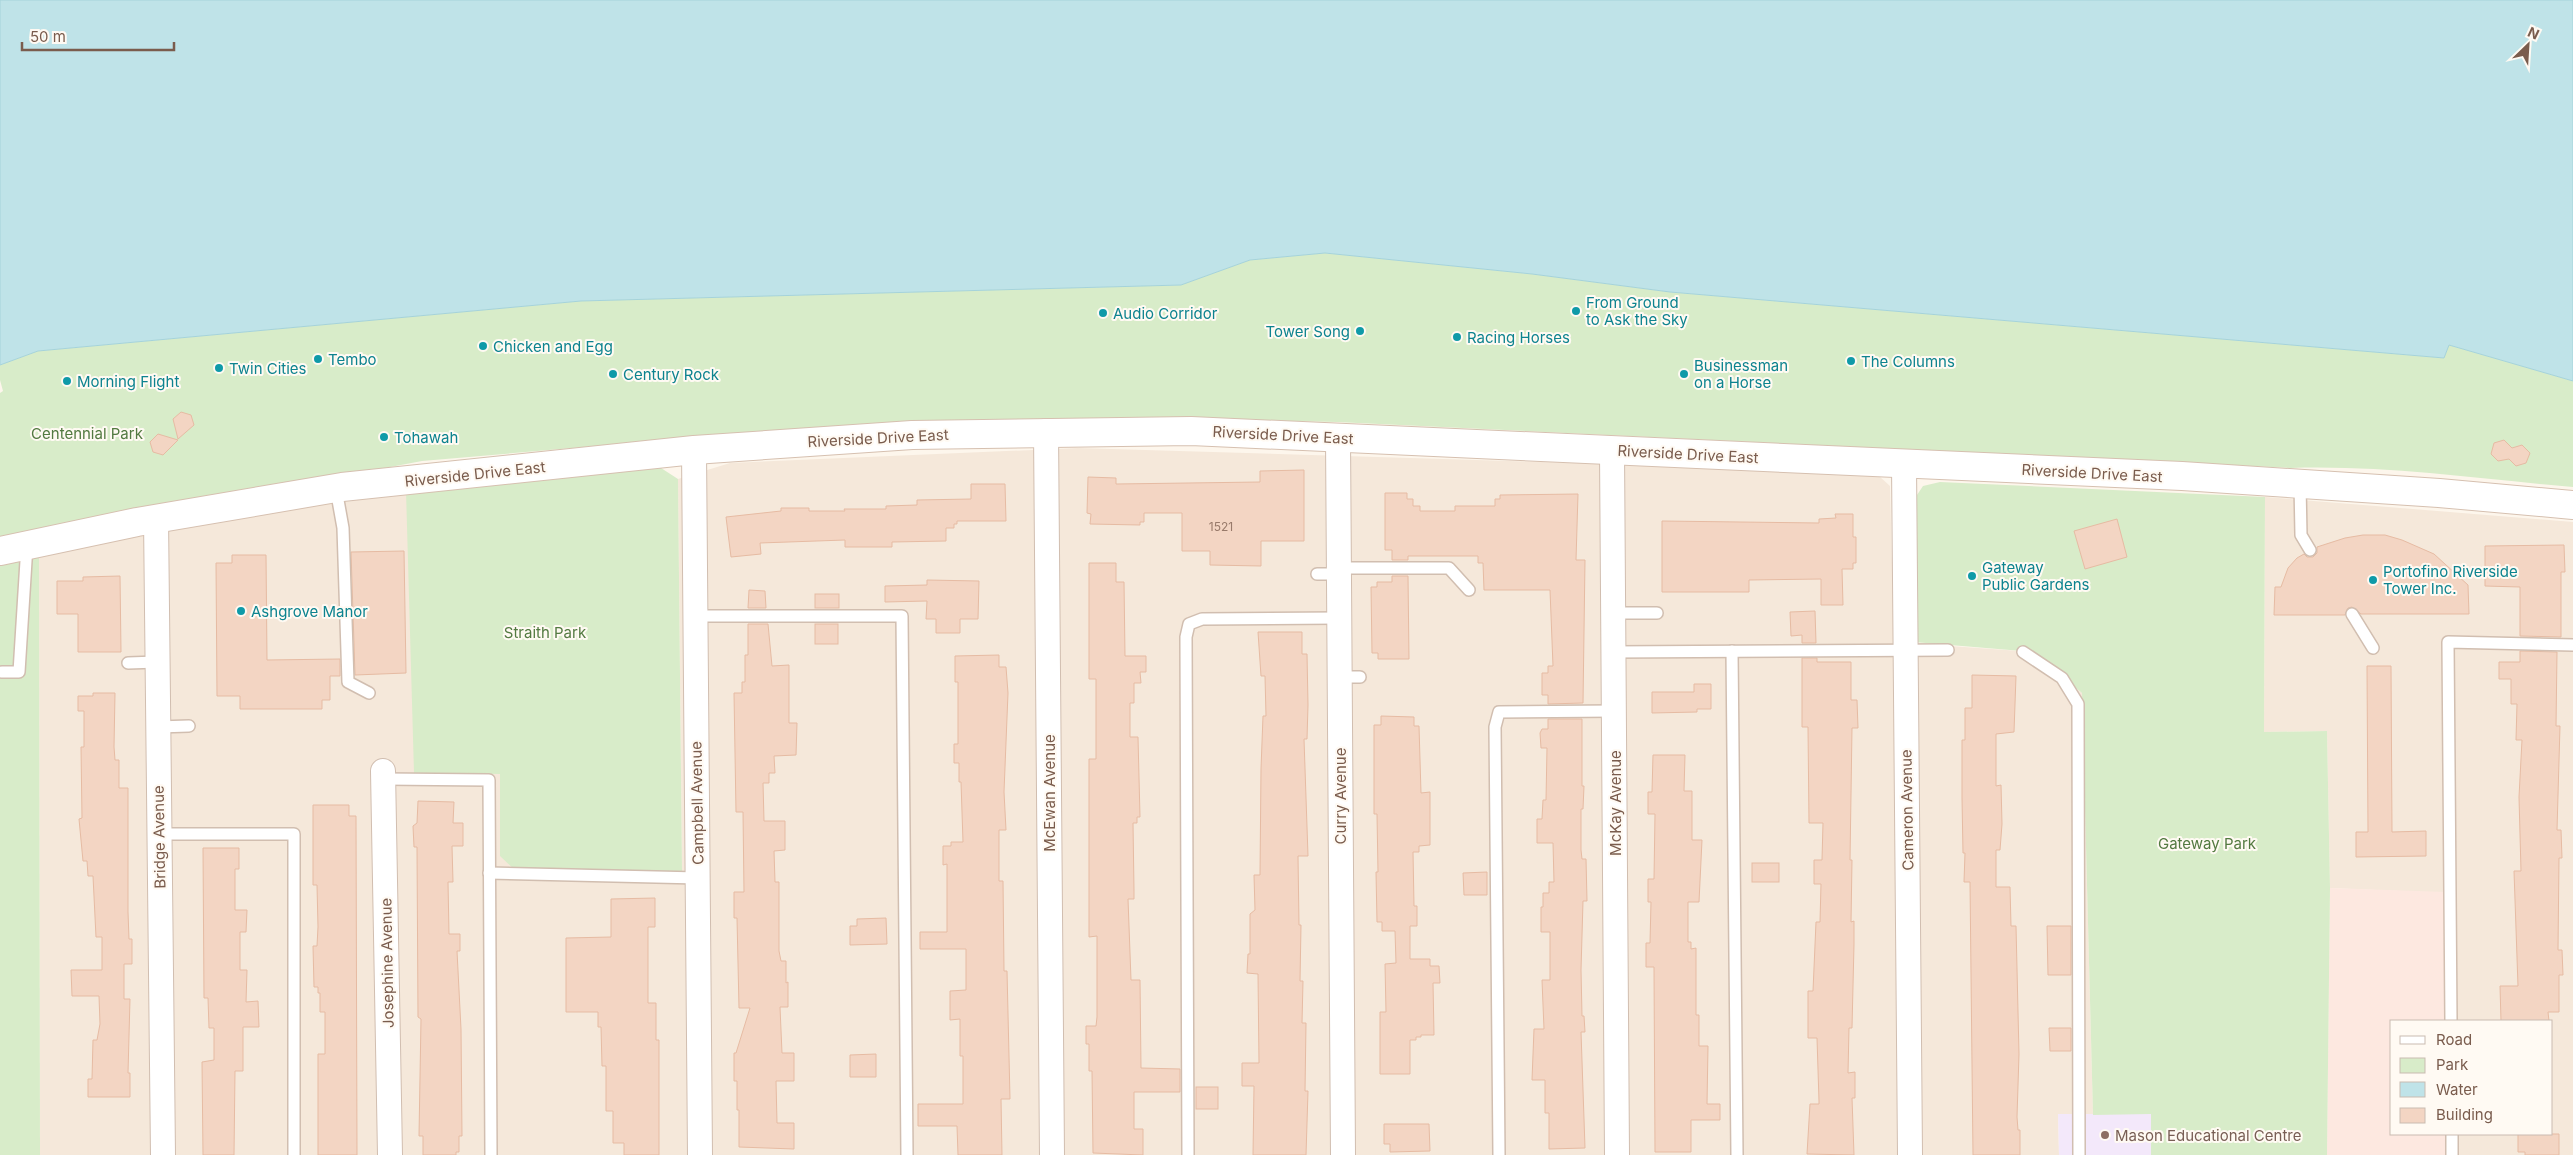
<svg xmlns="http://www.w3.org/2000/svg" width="2573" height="1155" font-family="Inter,sans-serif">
	<rect width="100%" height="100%" fill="#fdf6ec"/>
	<g fill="#f5e8da">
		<polygon points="1078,448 1578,463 1879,476 1890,486 1894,642 2034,652 2082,693 2093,1115 2058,1114 2059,1155 40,1155 39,552 280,507 406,491 500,774 500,855 682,871 678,479 730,463"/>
		<polygon points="2265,497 2573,522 2573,1155 2452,1155 2452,1134 2552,1134 2552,1021 2449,1021 2446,893 2330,888 2327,731 2264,732"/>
	</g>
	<polygon fill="#fde8e0" points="2330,888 2446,892 2449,1021 2392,1021 2392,1134 2452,1134 2452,1155 2327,1155"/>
	<polygon fill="#f3e8fa" points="2058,1114 2151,1114 2151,1155 2059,1155"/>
	<g fill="#d8ecc9">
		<path d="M1325,253L1532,274L1670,292L2444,358L2449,345L2573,381V487C2479,479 2385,465 2291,468L1337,422L1209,419L723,435L422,461L0,541V393L3,391L0,380V365L38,351L581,301L1181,285L1250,260Z"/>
		<polygon points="661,468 678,479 682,871 516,871 500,856 500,774 414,773 406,491"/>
		<polygon points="1940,482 2265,497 2264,732 2327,731 2330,888 2327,1155 2151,1155 2151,1114 2093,1115 2082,693 2034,652 1914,642 1915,498 1923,486"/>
		<polygon points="39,552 40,1155 0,1155 0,563"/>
	</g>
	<polygon fill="#bfe3e8" stroke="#a5d3da" points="0,0 2573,0 2573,381 2449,345 2444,358 1670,292 1532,274 1325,253 1250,260 1181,285 581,301 38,351 0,365"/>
	<g fill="#f3d5c3" stroke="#e6bba3">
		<polygon points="181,412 191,415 194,425 178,439 173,419"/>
		<polygon points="158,434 178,440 163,455 153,452 150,442"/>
		<polygon points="2504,440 2512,448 2522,445 2530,453 2526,463 2516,466 2509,459 2498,461 2491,454 2494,443"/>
		<polygon points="1304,470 1304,541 1261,541 1261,566 1210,565 1210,551 1182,551 1182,513 1144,513 1144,522 1140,522 1140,525 1090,524 1091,514 1087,513 1088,477 1116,478 1116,484 1260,482 1260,471"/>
		<polygon points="971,484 1005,484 1006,521 957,521 957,524 954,524 954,528 946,528 946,541 892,542 892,547 845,547 845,540 760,543 761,554 731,557 726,517 781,511 781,508 809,508 809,511 845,511 844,509 886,509 886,506 917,505 917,500 971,499"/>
		<polygon points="1385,493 1407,493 1407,499 1413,499 1413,506 1420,506 1420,511 1455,511 1455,506 1495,506 1495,499 1500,499 1500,495 1578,494 1576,560 1585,560 1583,703 1548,704 1548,695 1542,695 1542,673 1548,673 1548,666 1553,666 1550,590 1484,590 1483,563 1478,563 1478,556 1408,556 1408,560 1392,560 1392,550 1385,550"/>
		<polygon points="1835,514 1853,514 1853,537 1856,537 1856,563 1853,563 1853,569 1842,569 1843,605 1821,605 1821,579 1749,580 1749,592 1662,592 1662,521 1819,523 1819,519 1836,518"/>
		<polygon points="2117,519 2127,557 2085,569 2074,531"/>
		<polygon points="2363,535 2385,535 2402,540 2434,554 2468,585 2469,614 2361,614 2352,607 2348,608 2345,615 2274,615 2275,587 2281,587 2288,568 2297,558 2304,554 2307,557 2313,557 2317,553 2317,547 2345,538"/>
		<polygon points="2564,545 2565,572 2561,572 2561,637 2520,636 2520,587 2485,586 2485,546"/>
		<polygon points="404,551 406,673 355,675 351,552"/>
		<polygon points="232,555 266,555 267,660 340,659 340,676 330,676 330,700 322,700 322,709 240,709 240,696 217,696 216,563 232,563"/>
		<polygon points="1089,563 1116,563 1116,582 1124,582 1125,656 1146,656 1146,672 1140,672 1141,683 1134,683 1134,703 1130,703 1130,737 1138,737 1140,817 1137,817 1137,823 1133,823 1134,891 1134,899 1128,899 1131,980 1140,980 1141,1068 1180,1069 1180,1092 1134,1092 1134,1129 1143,1129 1143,1155 1093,1153 1092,1071 1089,1071 1089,1044 1086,1044 1086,1026 1096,1026 1097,1017 1097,936 1089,937 1089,759 1096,759 1096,679 1089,679"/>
		<polygon points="120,576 121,652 78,652 78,614 57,614 57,581 83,581 83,577"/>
		<polygon points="1392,576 1408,576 1409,659 1378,659 1378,653 1372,653 1371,587 1377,587 1377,582 1392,582"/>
		<polygon points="927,580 979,581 978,619 960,619 960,633 936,633 936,619 926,619 927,601 885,602 885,586 927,585"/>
		<polygon points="749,590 765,591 766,608 748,608"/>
		<rect x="815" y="594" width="24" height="14"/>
		<polygon points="1815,611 1816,643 1802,643 1802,635 1791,636 1790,612"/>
		<polygon points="748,624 768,624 772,666 789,665 789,723 797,723 796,755 774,756 775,773 769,773 769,783 763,783 764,821 785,821 785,850 774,851 775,882 779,882 779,951 781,961 786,961 786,983 788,982 788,1007 780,1007 782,1053 794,1053 794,1081 776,1081 777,1123 794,1123 794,1149 739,1147 739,1110 737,1110 737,1081 734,1081 734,1053 736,1053 750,1008 739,1008 737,918 734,918 734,892 744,892 743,812 736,812 734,693 742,693 742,682 745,682 745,655 748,655"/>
		<rect x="815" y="624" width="23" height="20"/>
		<polygon points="1258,632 1302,632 1302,654 1307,654 1308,705 1307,739 1304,739 1308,856 1298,856 1299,925 1301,925 1300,981 1303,981 1302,1023 1306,1023 1305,1091 1308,1091 1306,1155 1253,1155 1254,1086 1242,1086 1242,1063 1259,1063 1258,974 1247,973 1248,954 1250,954 1250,914 1255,910 1254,875 1260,875 1261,769 1263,716 1266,716 1265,676 1261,676"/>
		<polygon points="2520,651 2557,652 2556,726 2560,726 2557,830 2561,830 2562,858 2559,858 2558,950 2562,950 2563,975 2559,975 2559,1012 2548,1012 2549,1021 2501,1021 2500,986 2518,986 2514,871 2521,871 2519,797 2522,740 2516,740 2517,704 2511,704 2511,679 2499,679 2499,662 2520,662"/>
		<polygon points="999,655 999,667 1006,667 1008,693 1004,792 1006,830 999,830 999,881 1003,881 1004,971 1007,971 1010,1099 1001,1099 1002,1155 958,1155 957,1126 918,1126 918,1104 963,1104 963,1056 960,1056 960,1019 950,1020 950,991 966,990 966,949 920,949 920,932 947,932 947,864 943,865 943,846 951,846 951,842 963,842 961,782 959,782 959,763 954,763 954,744 958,744 958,682 955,682 955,656"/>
		<polygon points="1802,658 1817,658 1817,662 1851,662 1851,700 1857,700 1858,728 1852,728 1850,860 1852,860 1851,922 1854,921 1854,944 1852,1028 1849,1028 1848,1073 1855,1072 1855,1098 1852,1098 1854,1155 1807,1154 1810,1104 1819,1104 1819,1101 1817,1038 1808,1038 1808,991 1813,991 1816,922 1820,922 1821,884 1814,884 1814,860 1822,860 1823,823 1809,823 1808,727 1802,727"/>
		<polygon points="2367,666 2391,666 2392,832 2426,831 2426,856 2356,857 2356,832 2368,832"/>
		<polygon points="1972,675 2016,676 2014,732 1996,734 1996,786 2001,785 2002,824 2000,850 1996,850 1996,887 2010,887 2011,926 2016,926 2019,1054 2017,1117 2018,1130 2020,1130 2020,1155 1973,1155 1970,882 1964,882 1965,853 1963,853 1962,798 1962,740 1965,740 1965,708 1972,708"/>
		<polygon points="1694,684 1711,684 1711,709 1697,709 1697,712 1652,713 1652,692 1694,692"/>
		<polygon points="93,693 115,693 114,747 115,760 119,760 119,788 128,788 128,912 129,939 132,939 132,964 124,964 124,999 130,999 128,1073 130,1073 130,1097 88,1097 88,1079 92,1079 93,1040 97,1040 100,1024 99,996 72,996 71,970 102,970 102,937 96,937 93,876 88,876 87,861 83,861 79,819 82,818 81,747 84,747 84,711 78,711 78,696 93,696"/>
		<polygon points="1381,716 1414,717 1414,726 1419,726 1421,793 1430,792 1430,845 1419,846 1419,852 1413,852 1414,906 1417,906 1417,926 1410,926 1410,959 1430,959 1430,966 1439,966 1440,983 1433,983 1434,1035 1421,1035 1421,1037 1416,1037 1416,1040 1410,1040 1410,1074 1380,1074 1380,1012 1386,1012 1385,964 1396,963 1395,931 1382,931 1382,922 1377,922 1376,872 1378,872 1377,814 1374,814 1374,725 1381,725"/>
		<polygon points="1548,719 1582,719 1582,786 1584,786 1583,809 1581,809 1581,850 1582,859 1586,859 1587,901 1583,901 1581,970 1582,1016 1584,1016 1585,1032 1581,1032 1585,1148 1549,1149 1549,1113 1545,1113 1545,1080 1532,1080 1534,1029 1544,1029 1542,980 1550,980 1550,932 1541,932 1541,907 1543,907 1543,893 1549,893 1549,882 1554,882 1553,843 1537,843 1537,819 1542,819 1543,800 1546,800 1547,748 1541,748 1540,733 1542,729 1548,729"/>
		<polygon points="1653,755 1685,755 1684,791 1692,791 1692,840 1702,840 1699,902 1688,902 1688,942 1691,942 1691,949 1696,948 1696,1015 1699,1015 1699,1046 1708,1046 1707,1104 1720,1104 1720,1120 1691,1120 1691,1152 1655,1152 1654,967 1646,967 1646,943 1650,943 1651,902 1648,902 1648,879 1654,879 1655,814 1648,814 1648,792 1652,792"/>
		<polygon points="418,801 454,802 453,823 463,823 463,846 452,846 453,882 448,882 449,934 460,934 460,951 457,951 461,1029 462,1136 459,1136 459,1152 456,1152 456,1155 423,1155 423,1136 419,1136 421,1019 418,1017 417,847 414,847 413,826 417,823"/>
		<polygon points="313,805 349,805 349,816 356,816 357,1155 318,1155 318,1054 325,1054 325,1012 320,1012 320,993 318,993 318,987 314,987 313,946 317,946 318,927 317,885 313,885"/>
		<polygon points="203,848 239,848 239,869 235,869 235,910 247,910 246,932 240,932 240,970 247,970 246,1002 258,1001 259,1027 243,1027 243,1071 235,1071 234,1155 203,1155 202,1062 214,1060 214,1028 209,1028 208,998 204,998"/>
		<rect x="1752" y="863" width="27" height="19"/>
		<polygon points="1487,872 1487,895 1464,895 1463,873"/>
		<polygon points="655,898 655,927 648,927 648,1003 656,1003 656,1040 659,1040 659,1155 624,1155 624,1143 613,1143 613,1111 606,1111 606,1066 602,1066 601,1027 598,1027 598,1012 566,1012 566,938 611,937 611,899"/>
		<polygon points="886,918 887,944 850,945 850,926 857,926 857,919"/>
		<polygon points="2047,926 2071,926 2071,975 2048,975"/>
		<polygon points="2049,1028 2071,1028 2071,1051 2050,1051"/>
		<polygon points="876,1054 876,1077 850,1077 850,1055"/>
		<rect x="1196" y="1087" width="22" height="22"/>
		<polygon points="1384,1124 1429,1124 1430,1151 1390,1152 1390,1144 1384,1144"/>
		<polygon points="2518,1134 2559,1134 2559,1155 2525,1155 2525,1152 2518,1152"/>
	</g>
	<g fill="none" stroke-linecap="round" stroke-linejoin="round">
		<g stroke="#d1beb0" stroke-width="14">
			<g id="service">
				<polyline points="2300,484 2301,535 2310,550"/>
				<polyline points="336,489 343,528 348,682 369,693"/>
				<polyline points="1339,568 1449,568 1469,590"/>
				<polyline points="1317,574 1339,574"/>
				<polyline points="1613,613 1657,613"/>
				<polyline points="2352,614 2373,648"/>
				<polyline points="695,616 902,616 907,1155"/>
				<polyline points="1732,651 1737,1155"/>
				<polyline points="1613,652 1948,650"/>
				<polyline points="2023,652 2062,678 2078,704 2079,1155"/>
				<polyline points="128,663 157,662"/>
				<polyline points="2,672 19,672 27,545"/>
				<polyline points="1340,677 1360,677"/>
				<polyline points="158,727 189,726"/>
				<polyline points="384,779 489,780 491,1155"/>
				<polyline points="159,834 294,834 294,1155"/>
				<polyline points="489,873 698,878"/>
				<polyline points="2451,1021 2448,642 2573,645"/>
				<polyline points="2452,1134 2452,1155"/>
				<polyline points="1188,1155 1186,637 1189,624 1202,619 1339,618"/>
				<polyline points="1499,1155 1495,727 1499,712 1614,711"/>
			</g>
		</g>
		<g stroke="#d1beb0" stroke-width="26">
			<g id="minor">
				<polyline points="1046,431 1052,1155"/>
				<polyline points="1338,438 1343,1155"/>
				<polyline points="694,450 700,1155"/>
				<polyline points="1612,451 1617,1155"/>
				<polyline points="1904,464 1910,1155"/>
				<polyline points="156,518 163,1155"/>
				<polyline points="383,771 390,1155"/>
			</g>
		</g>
		<g stroke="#d6c0b0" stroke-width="30">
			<polyline id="secondary" points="0,551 137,522 342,487 694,450 912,435 1191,431 2182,476 2439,493 2573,505"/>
		</g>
		<use href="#service" stroke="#fff" stroke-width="11"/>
		<use href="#minor" stroke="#fff" stroke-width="24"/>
		<use href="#secondary" stroke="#fff" stroke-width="28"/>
	</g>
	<g fill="#0f9aa8" stroke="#fffaf3" stroke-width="2">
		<circle cx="1576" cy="311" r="5"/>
		<circle cx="1103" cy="313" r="5"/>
		<circle cx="1360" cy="331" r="5"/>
		<circle cx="1457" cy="337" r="5"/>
		<circle cx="483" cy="346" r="5"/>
		<circle cx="318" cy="359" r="5"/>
		<circle cx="1851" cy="361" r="5"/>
		<circle cx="219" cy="368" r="5"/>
		<circle cx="613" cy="374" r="5"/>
		<circle cx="1684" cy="374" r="5"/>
		<circle cx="67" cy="381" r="5"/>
		<circle cx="384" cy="437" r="5"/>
		<circle cx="1972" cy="576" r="5"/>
		<circle cx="2373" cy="580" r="5"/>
		<circle cx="241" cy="611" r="5"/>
	</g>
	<circle fill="#8d6e63" stroke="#fffaf3" stroke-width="2" cx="2105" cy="1135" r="5"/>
	<g text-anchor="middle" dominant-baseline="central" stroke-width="4" stroke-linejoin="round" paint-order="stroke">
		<g font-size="12" fill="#987a6a">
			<text x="1221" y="526">1521</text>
		</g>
		<g font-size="15" fill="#0d838f" stroke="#fffaf3" text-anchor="start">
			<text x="1586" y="302">From Ground<tspan x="1586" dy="17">to Ask the Sky</tspan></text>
			<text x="1113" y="313">Audio Corridor</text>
			<text x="1350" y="331" text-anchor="end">Tower Song</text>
			<text x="1467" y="337">Racing Horses</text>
			<text x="493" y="346">Chicken and Egg</text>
			<text x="328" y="359">Tembo</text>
			<text x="1861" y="361">The Columns</text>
			<text x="1694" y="365">Businessman<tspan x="1694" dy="17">on a Horse</tspan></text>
			<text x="229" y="368">Twin Cities</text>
			<text x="623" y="374">Century Rock</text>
			<text x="77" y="381">Morning Flight</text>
			<text x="394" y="437">Tohawah</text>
			<text x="1982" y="567">Gateway<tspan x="1982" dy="17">Public Gardens</tspan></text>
			<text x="2383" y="571">Portofino Riverside<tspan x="2383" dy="17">Tower Inc.</tspan></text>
			<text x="251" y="611">Ashgrove Manor</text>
		</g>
		<g font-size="15" fill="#537a41" stroke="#fffaf3">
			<text x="87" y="433">Centennial Park</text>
			<text x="545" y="632">Straith Park</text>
			<text x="2207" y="843">Gateway Park</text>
		</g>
		<g font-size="15" fill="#7a5c4d" stroke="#fffaf3">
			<text transform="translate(1283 435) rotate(3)">Riverside Drive East</text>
			<text transform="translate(878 438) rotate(-3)">Riverside Drive East</text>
			<text transform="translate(1688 454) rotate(3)">Riverside Drive East</text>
			<text transform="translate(2092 473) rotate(3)">Riverside Drive East</text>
			<text transform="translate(475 474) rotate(-6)">Riverside Drive East</text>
			<text transform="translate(1049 793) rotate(-90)">McEwan Avenue</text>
			<text transform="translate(1340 796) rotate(-90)">Curry Avenue</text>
			<text transform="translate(697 803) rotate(-91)">Campbell Avenue</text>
			<text transform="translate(1615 803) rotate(-90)">McKay Avenue</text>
			<text transform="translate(1907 810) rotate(-91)">Cameron Avenue</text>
			<text transform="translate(159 837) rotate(-91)">Bridge Avenue</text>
			<text transform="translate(387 963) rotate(-91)">Josephine Avenue</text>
		</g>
		<g font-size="15" fill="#785e54" stroke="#fffaf3" text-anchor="start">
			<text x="2115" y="1135">Mason Educational Centre</text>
		</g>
	</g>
	<rect x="2390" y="1020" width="162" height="115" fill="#fffaf3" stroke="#cabbb1"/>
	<rect x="2400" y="1036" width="25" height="8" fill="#ffffff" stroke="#cabbb1"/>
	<text x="2436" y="1045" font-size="15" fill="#7a5c4d">Road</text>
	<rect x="2400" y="1058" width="25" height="15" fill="#d8ecc9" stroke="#cabbb1"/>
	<text x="2436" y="1070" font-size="15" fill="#7a5c4d">Park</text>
	<rect x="2400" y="1082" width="25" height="15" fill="#bfe3e8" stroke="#cabbb1"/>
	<text x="2436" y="1095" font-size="15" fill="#7a5c4d">Water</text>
	<rect x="2400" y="1108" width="25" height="15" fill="#f3d5c3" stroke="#cabbb1"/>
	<text x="2436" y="1120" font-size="15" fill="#7a5c4d">Building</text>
	<g transform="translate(2528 45) rotate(25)" stroke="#fffaf3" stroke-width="4" paint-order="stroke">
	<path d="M0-4L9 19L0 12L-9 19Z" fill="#7a5c4d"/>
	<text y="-8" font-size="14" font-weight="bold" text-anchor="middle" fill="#7a5c4d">N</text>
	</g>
	<path d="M22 42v8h152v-8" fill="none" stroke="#7a5c4d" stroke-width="2.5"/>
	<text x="30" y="42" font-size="15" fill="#7a5c4d" stroke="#fffaf3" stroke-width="4" paint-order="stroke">50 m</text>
</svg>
